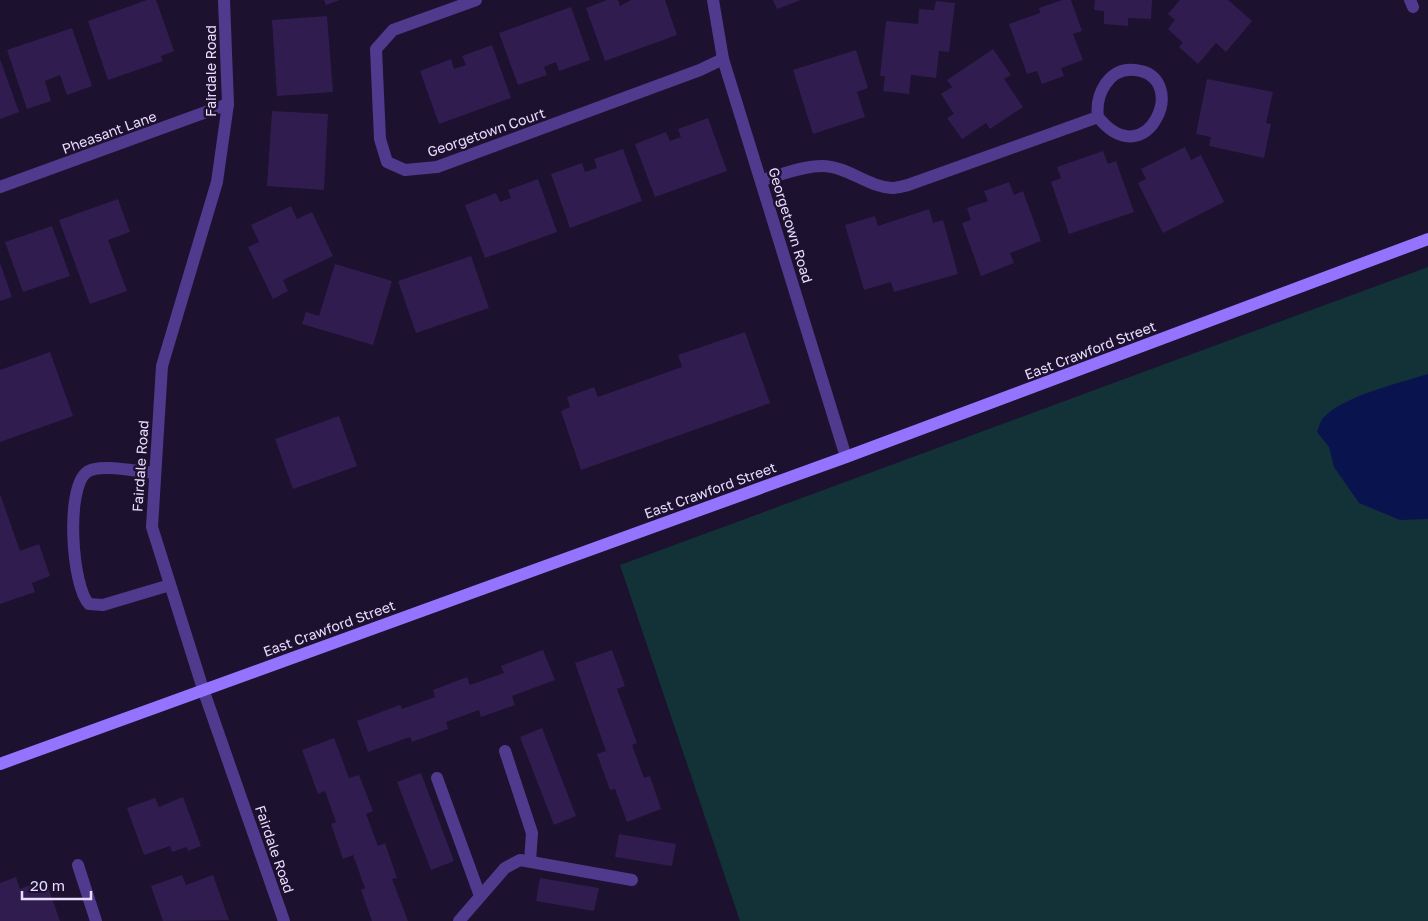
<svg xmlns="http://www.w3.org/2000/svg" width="1428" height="921" font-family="'Golos Text',sans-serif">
	<rect width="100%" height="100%" fill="#1c112e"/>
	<polygon fill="#133238" points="1428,267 1428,921 740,921 620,565"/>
	<path fill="#09144e" d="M1428,374V519L1400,520L1359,503L1334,467L1329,447L1317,432C1319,426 1321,419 1326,415C1348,395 1399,383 1428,374Z"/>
	<g fill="#311c4f">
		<polygon points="147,0 156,0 174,51 161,56 163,61 108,80 88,21"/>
		<polygon points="324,0 340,0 326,5"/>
		<polygon points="607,0 618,0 620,6 631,0 665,0 677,35 605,61 586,8"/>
		<polygon points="773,0 801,0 777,9"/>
		<polygon points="1062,0 1071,0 1082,31 1073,34 1083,60 1061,68 1064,76 1042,84 1037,71 1027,74 1009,24 1040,13 1039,8"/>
		<polygon points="1095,0 1152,0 1151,19 1128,18 1128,26 1104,24 1104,11 1094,10"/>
		<polygon points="1180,0 1228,0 1252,21 1226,52 1216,43 1198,64 1179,47 1183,43 1168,29 1175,20 1168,14"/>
		<polygon points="936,1 955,3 949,52 939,51 936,78 911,75 909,94 883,91 885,76 880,76 886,21 918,24 919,9 934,10"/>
		<polygon points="571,7 590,60 559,71 556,62 544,67 547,75 518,85 499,33"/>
		<polygon points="327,16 333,92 277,96 272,20"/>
		<polygon points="72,28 92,86 67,95 60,75 45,81 51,101 27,109 7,50"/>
		<polygon points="492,45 511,98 439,124 420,71 451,59 454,69 466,65 462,56"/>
		<polygon points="993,49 1011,75 1004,79 1023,107 990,129 986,123 962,139 947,118 954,114 941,94 952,87 947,80"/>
		<polygon points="856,50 868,88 857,92 865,117 813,134 793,70"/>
		<polygon points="0,59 19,112 0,119"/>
		<polygon points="1207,79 1273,92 1266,123 1271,124 1264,158 1209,146 1211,137 1196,134"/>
		<polygon points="272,111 328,114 324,190 267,186"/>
		<polygon points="708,118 727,171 655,197 635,144 666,132 670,141 681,137 678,129"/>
		<polygon points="1185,147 1191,160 1201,155 1224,202 1163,233 1138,183 1146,179 1141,169"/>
		<polygon points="623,149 642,201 570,228 551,174 582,163 585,172 597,168 594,159"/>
		<polygon points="1103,151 1108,164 1116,161 1134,212 1069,234 1051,182 1061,178 1057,167"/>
		<polygon points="538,179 557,232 485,258 465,205 496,193 500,202 511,198 508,190"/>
		<polygon points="1009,182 1014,195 1023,191 1041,241 1010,253 1014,263 981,276 962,223 971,220 967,208 988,201 984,191"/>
		<polygon points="118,199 130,232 108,240 127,291 90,304 59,220"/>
		<polygon points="291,206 297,219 312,212 333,256 283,280 288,291 273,299 248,247 259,242 251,225"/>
		<polygon points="929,209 933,223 943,220 958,274 894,292 891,282 864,290 845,225 875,216 878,226"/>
		<polygon points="52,226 70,276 23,292 5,242"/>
		<polygon points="471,256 489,308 416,333 398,281"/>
		<polygon points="0,263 12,297 0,301"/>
		<polygon points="335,264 392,281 373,345 302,324 306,312 319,316"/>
		<polygon points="745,332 770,403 581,470 561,411 570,407 567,397 594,387 598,397 682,367 678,355"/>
		<polygon points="50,352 73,416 0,442 0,370"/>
		<polygon points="339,416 357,466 293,489 275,439"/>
		<polygon points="0,494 20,551 39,544 50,576 32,583 35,592 0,604"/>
		<polygon points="543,650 555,680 512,696 515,705 481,717 479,710 446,722 448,729 412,742 410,737 368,752 357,721 400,705 402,709 435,697 433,690 467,677 470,685 504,673 501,666"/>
		<polygon points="612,650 625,686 617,689 637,743 632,745 644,778 650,776 661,809 627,822 615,789 610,790 597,754 606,751 575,663"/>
		<polygon points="542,728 576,816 554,825 520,737"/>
		<polygon points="334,738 349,778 359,775 373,811 366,814 378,846 385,843 397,878 392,879 408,921 372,921 361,890 365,888 353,855 343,859 331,824 336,822 325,791 318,794 302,750"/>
		<polygon points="421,773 454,861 431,870 397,782"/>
		<polygon points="183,797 201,846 188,851 187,847 172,852 170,846 144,855 127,808 155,798 159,807"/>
		<polygon points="619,834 676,844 672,866 615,857"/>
		<polygon points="182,875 186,885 213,875 229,920 163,921 151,886"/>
		<polygon points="16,877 20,889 45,879 60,921 0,921 0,883"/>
		<polygon points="540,878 599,888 594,911 536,901"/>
	</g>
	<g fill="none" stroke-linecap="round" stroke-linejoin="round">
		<g stroke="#4f3a8e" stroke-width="12">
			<path d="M155,473C138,472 100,463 87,472C65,488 72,587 89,604L103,605L170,585"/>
			<polyline points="505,751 532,833 530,861"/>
			<polyline points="437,778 480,896"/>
			<polyline points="78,865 96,921"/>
		</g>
		<g stroke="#4f3a8e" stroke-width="12">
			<polyline points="224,0 228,104 217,182 162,366 152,527 203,689 284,921"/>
			<polyline points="476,0 393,30 376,49 380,139 387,162 405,170 437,167 700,70 723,59"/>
			<polyline points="713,0 723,59 846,457"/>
			<polyline points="1410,0 1413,7"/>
			<path d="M762,180C781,175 802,166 822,166C847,166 868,187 892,188C897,188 903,186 908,185L1098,117C1095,94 1109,67 1135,70C1192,76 1147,178 1098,117"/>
			<polyline points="0,187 228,104"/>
			<polyline points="459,921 505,868 520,860 632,880"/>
		</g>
		<polyline stroke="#9474ff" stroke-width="12" points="0,764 846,457 1428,239"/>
	</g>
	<g text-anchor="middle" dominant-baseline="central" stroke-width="5" stroke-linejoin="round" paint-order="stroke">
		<g font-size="14" fill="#e8ddff" stroke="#1c112e">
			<text transform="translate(210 71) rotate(-90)">Fairdale Road</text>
			<text transform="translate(109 132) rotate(-20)">Pheasant Lane</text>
			<text transform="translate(486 132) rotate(-19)">Georgetown Court</text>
			<text transform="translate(791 225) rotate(73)">Georgetown Road</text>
			<text transform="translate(1090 350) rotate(-21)">East Crawford Street</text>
			<text transform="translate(140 466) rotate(-86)">Fairdale Road</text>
			<text transform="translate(710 490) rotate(-20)">East Crawford Street</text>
			<text transform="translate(329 628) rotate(-20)">East Crawford Street</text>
			<text transform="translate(275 849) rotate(71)">Fairdale Road</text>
		</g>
	</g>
	<path d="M22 891v8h69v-8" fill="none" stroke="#e8ddff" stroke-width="2.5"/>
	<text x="30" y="891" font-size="15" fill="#e8ddff" stroke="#1c112e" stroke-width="4" paint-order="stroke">20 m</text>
</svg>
